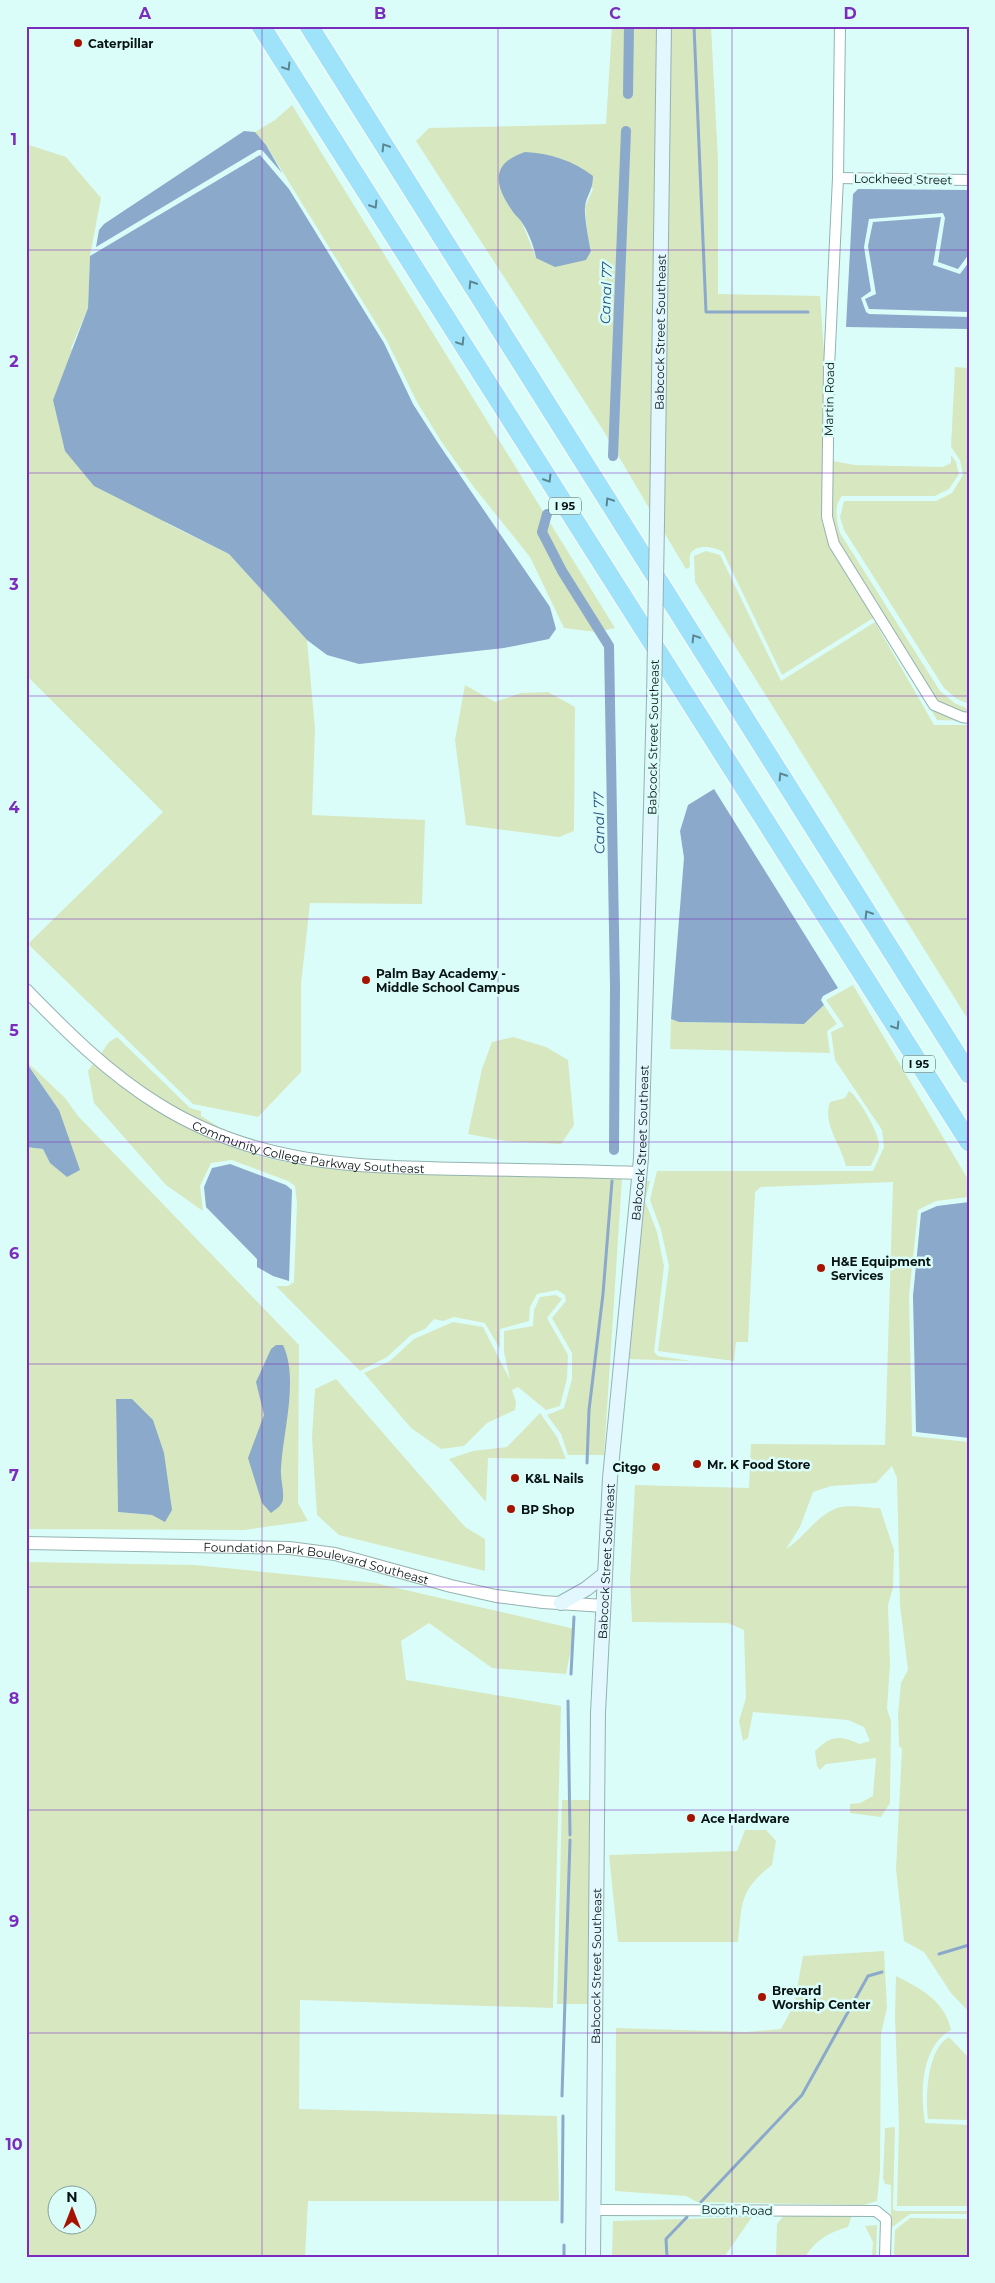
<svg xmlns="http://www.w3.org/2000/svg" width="995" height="2283" font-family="Montserrat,sans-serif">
	<rect width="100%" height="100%" fill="#dbfdf9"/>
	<g fill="#d7e7c0" fill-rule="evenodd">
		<path d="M612,26H659L652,513L603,430L416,141L429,128L606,124ZM546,156L562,159L593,189L585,207L588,241L591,251L536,258L521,220Z"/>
		<path d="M669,26H711L718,161V294L820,296L826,380L827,460L855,465L943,467L951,463V455L956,462L959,474L949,489L935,496H842C833,506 837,521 840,533L940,691L956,704L969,709V721L937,720L875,617L782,675L723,552C715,547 695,543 690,555C689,558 690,564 690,567L686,569L662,529Z"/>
		<polygon points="292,105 615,628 596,632 564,628 530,557 473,486 441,441 417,402 387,341 266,145 255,132 275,120"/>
		<polygon points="26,144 66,157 101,198 90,256 88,308 71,348 166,523 229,554 307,640 315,729 312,815 425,820 422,904 310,903 301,984 301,1072 258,1117 193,1104 28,944 163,812 26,675"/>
		<polygon points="955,367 969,368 969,704 957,699 944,688 844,530 840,517 844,501 936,501 952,493 963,475 960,460 951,447"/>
		<polygon points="706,551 720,555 781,681 875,622 934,725 969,725 969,1021 695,582 694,556"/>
		<polygon points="465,685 495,702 521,693 548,692 575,707 574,831 559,837 466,825 455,740"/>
		<path d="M853,985L969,1181V1197L936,1201L918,1210L909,1296L912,1436L969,1442V2012L951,1993L924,1952L904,1941L896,1869L902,1749L899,1746L898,1715L901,1683L908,1670L900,1605L897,1478L892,1466L876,1483L831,1486L813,1492L800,1527L786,1549C804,1538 817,1515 837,1508C848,1504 868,1508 880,1508L894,1550L893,1588L888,1605L890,1664L887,1709L891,1721L890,1803L881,1817L850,1813V1804L860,1803L873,1796L876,1758L826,1764L820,1770L817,1766L815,1751C831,1735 840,1735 860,1744L870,1741L864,1727L848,1720L753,1712L748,1738L743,1741L739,1721L746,1698L744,1630L728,1623L632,1622L630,1580L635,1485L749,1488L751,1444L885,1445L893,1182L761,1187L755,1192L748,1342H736L734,1361L658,1351L669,1266L661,1230L650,1200L657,1171H873L884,1147L882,1130L835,1060L831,1032L844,1026L826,1000Z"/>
		<polygon points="824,1005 837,1024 827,1031 830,1053 670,1049 671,1019 679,1022 804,1024"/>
		<polygon points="117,1037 190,1108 201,1111 201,1116 229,1133 160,1100 100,1055 109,1042"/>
		<polygon points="513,1037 546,1047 568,1060 574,1125 561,1144 505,1141 468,1134 482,1069 492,1042"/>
		<path d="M26,1061L65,1098L78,1116L299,1345L298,1503L308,1521L244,1530L26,1529V1147L43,1149L50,1163L59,1110ZM116,1399L152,1515L118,1512Z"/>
		<path d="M93,1064C140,1106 214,1147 276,1160C334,1172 393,1173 452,1174C509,1176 566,1177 622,1178L604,1455H568L561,1434L547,1415L564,1408L572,1379V1353L552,1318L566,1301L565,1295L557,1290L537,1294L530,1307L529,1321L500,1329V1349L485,1323L454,1317L443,1321L434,1319L425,1329L411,1335L387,1357L360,1371L276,1286H288L294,1282L297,1204L295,1186L288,1181L232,1160L211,1163L200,1186L203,1211L166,1185L94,1103L88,1071Z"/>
		<path d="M849,1091C858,1096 880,1135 879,1145C879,1151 873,1160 871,1166H846C841,1145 822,1123 830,1102L845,1098Z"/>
		<polygon points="643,1181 650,1181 645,1201 657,1232 664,1266 654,1352 658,1356 691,1361 625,1359"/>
		<polygon points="556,1295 562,1299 547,1318 568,1355 567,1378 560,1406 546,1410 518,1387 512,1390 516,1402 515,1410 487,1423 464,1446 441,1449 411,1428 364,1373 390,1361 414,1339 453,1322 483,1327 510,1380 504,1352 504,1331 533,1326 534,1310 540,1297"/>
		<polygon points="336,1379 465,1527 485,1539 485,1571 339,1535 317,1515 312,1438 315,1389"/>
		<polygon points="540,1413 557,1437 566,1459 488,1458 486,1502 449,1459 473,1451 507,1447"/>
		<path d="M26,1562L195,1565L375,1583L575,1629L566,1674L492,1668L429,1623L401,1641L406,1680L561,1706L553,2008L300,2000L299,2109L557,2116L559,2201H308L305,2257H26ZM58,2196H88V2226H58Z"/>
		<polygon points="562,1800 592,1800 590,2004 557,2004"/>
		<path d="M745,1830H766L776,1841L772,1865C739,1890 742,1904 738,1942H618L609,1855L737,1851Z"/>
		<polygon points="884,1951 887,2008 881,2034 880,2171 877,2201 863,2205 697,2202 686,2196 615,2191 616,2028 746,2032 781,2029 794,2005 803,1956"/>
		<path d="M896,1976C920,1988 945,2001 951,2030C921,2046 920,2093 925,2123L969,2125V2206H897L899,2123L895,2017Z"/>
		<path d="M949,2037L969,2058V2120L928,2119C925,2097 927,2049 949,2037Z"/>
		<polygon points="895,2127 893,2209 896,2211 969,2211 969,2214 910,2214 891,2228 891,2185 885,2184 883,2178 885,2128"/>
		<path d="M785,2214L852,2215L848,2227C829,2232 816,2240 805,2257H776L777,2224Z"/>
		<polygon points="752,2217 724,2257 612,2257 613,2221"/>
		<polygon points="910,2218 969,2219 969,2257 899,2257 894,2254 895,2230"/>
		<polygon points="877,2225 876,2257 872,2257 873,2242 865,2226"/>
	</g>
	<g fill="#8ba9cb">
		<polygon points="244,131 255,132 266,145 282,173 262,150 258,150 96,247 99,230 104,224"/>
		<path d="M525,152C549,153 574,161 593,176C593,191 586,196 585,207C584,214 589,244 591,251L586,260L555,267L536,258C534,246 528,231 521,221C519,218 516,216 513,212C495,186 489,164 525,152Z"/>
		<polygon points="260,155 289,189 384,343 413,404 438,443 550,607 556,629 549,639 504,648 359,664 327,655 307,640 229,554 94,486 65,451 53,400 88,308 90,256"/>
		<polygon points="858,189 969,190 969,254 958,269 938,262 945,218 943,213 869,219 864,247 871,291 861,298 866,312 869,314 969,317 969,329 846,327 853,194"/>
		<polygon points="941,217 933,265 960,274 969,262 969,312 869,309 865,299 876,294 868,246 873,222"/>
		<polygon points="714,789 838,988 823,996 821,1000 824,1005 804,1024 679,1022 671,1019 684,858 680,831 688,805"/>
		<polygon points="26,1062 59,1110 80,1170 67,1177 50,1163 43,1149 26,1147"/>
		<polygon points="230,1164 286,1185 292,1190 289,1281 273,1276 257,1267 257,1259 206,1207 204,1187 212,1168"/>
		<polygon points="969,1202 969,1438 916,1432 913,1296 921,1213 937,1206"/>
		<path d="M276,1345H283C299,1379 283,1431 281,1468C280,1478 284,1489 283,1499C282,1506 276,1509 271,1513L262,1503L248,1458L264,1415L256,1382L271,1349Z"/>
		<polygon points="116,1399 132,1399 153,1420 164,1453 172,1510 165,1522 152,1515 118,1512"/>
	</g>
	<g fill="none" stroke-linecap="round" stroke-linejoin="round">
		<g stroke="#8ba9cb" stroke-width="3">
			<polyline points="694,26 706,312 808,312"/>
			<polyline points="587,1463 589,1410 603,1294 612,1181"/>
			<polyline points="571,1674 574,1617"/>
			<polyline points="568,1701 570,1835"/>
			<polyline points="939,1954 969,1945"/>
			<polyline points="562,2096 570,1840"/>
			<polyline points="701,2202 802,2095 868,1976 882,1972"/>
			<polyline points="562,2222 563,2116"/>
			<polyline points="564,2257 564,2245"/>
			<polyline points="667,2257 666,2239 687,2217"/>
		</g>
		<g stroke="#8ba9cb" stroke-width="10">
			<polyline points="628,94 629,26"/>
			<polyline points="613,456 626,131"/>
			<polyline points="547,514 542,532 562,571 609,646 615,986 614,1150"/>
		</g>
		<g stroke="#93b3b0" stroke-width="12">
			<g id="minor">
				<polyline points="840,26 838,178 829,368 827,517 834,544 934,705 962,717 969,718"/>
				<polyline points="838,178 969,180"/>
				<polyline points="593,2210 876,2211 886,2219 885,2257"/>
			</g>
		</g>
		<g stroke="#93b3b0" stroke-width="14">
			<g id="tertiary">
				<path id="s1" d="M26,990C67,1032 108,1073 158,1104C255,1165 354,1167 465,1169C523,1170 581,1171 639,1173"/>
				<path id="s2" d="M26,1543L289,1548L335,1554L451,1586L496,1596L543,1602L604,1606"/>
			</g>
		</g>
		<g stroke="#93b3b0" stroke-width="16">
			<g id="secondary">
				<path id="s3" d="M657,522L664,26"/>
				<polyline points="561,1603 586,1589 605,1574"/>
				<path id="s4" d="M593,2257L598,1713L610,1478L641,1158L654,700"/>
			</g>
		</g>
		<g stroke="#fff" stroke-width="21">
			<g id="motorway">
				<polyline points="261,26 969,1142"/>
				<polyline points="309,26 969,1074"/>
			</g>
		</g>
		<use href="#minor" stroke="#fff" stroke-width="10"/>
		<use href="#tertiary" stroke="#fff" stroke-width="12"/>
		<use href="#secondary" stroke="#e2f7fe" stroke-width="14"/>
		<use href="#motorway" stroke="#9ee3fa" stroke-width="19"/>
		<g stroke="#93b3b0" stroke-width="16" stroke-linecap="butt">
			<polyline id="secondary-bridge" points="654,700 657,522"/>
		</g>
		<use href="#secondary-bridge" stroke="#e2f7fe" stroke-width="14"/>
	</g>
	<defs><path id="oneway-chevron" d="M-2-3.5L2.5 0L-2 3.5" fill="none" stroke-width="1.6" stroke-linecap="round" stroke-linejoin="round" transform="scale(1.25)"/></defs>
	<g stroke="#5a8692">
		<use href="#oneway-chevron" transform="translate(287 67) rotate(58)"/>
		<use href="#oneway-chevron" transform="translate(385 147) rotate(-122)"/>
		<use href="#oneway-chevron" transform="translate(374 205) rotate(58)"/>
		<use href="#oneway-chevron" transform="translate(472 284) rotate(-122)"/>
		<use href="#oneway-chevron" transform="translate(461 342) rotate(58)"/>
		<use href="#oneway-chevron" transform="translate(548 479) rotate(58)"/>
		<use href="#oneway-chevron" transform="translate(609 501) rotate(-122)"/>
		<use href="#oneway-chevron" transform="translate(695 638) rotate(-122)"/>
		<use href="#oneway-chevron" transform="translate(782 776) rotate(-122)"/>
		<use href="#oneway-chevron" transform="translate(868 914) rotate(-122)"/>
		<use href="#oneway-chevron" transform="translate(896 1026) rotate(58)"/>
	</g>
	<path fill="none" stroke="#7b2cbf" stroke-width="1" stroke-opacity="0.55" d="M262,26V2257M498,26V2257M732,26V2257M26,250H969M26,473H969M26,696H969M26,919H969M26,1142H969M26,1364H969M26,1587H969M26,1810H969M26,2033H969"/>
	<g fill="#a61400" stroke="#dbfdf9" stroke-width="2">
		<circle cx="78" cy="43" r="5"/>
		<circle cx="366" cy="980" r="5"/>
		<circle cx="821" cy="1268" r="5"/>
		<circle cx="697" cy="1464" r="5"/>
		<circle cx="656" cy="1467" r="5"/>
		<circle cx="515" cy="1478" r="5"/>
		<circle cx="511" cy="1509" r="5"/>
		<circle cx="691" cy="1818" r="5"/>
		<circle cx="762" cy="1997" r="5"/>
	</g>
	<g text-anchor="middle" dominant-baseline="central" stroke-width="5" stroke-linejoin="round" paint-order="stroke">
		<g fill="#dbfdf9" stroke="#475a58" stroke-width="1">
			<rect x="549" y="497.5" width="32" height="17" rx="4"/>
			<rect x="903" y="1055.5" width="32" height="17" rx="4"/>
		</g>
		<g font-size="11" font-weight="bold" fill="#081413">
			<text x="565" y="506">I 95</text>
			<text x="919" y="1064">I 95</text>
		</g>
		<g font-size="12" font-weight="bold" fill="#081413" stroke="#dbfdf9" text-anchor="start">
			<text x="88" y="43">Caterpillar</text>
			<text x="376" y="973">Palm Bay Academy -<tspan x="376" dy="14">Middle School Campus</tspan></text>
			<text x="831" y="1261">H&amp;E Equipment<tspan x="831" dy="14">Services</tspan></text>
			<text x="707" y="1464">Mr. K Food Store</text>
			<text x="646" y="1467" text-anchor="end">Citgo</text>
			<text x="525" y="1478">K&amp;L Nails</text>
			<text x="521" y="1509">BP Shop</text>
			<text x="701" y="1818">Ace Hardware</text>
			<text x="772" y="1990">Brevard<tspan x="772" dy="14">Worship Center</tspan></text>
		</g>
		<g font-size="12" fill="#081413" stroke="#dbfdf9">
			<text transform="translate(903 179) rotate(1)">Lockheed Street</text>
			<text stroke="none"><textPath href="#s3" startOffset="190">Babcock Street Southeast</textPath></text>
			<text transform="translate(829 399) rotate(-89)">Martin Road</text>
			<text transform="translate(653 737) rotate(-89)">Babcock Street Southeast</text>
			<text stroke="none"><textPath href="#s4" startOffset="1116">Babcock Street Southeast</textPath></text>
			<text stroke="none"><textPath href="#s1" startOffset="334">Community College Parkway Southeast</textPath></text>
			<text stroke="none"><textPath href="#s4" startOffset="696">Babcock Street Southeast</textPath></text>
			<text stroke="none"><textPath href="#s2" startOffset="292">Foundation Park Boulevard Southeast</textPath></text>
			<text stroke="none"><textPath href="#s4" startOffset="291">Babcock Street Southeast</textPath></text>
			<text transform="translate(737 2210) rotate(1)">Booth Road</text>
		</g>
		<g font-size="14" font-style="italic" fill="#244e7b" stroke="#dbfdf9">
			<text transform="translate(606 293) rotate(-88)">Canal 77</text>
			<text transform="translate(599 823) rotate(-91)">Canal 77</text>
		</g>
	</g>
	<rect width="995" height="2283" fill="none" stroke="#dbfdf9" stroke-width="55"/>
	<g transform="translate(72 2210)"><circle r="24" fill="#dbfdf9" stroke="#87a09d"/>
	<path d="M0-4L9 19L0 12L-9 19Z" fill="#a61400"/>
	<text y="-8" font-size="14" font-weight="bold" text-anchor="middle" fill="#081413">N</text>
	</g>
	<rect x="28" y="28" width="940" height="2228" fill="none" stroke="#7b2cbf" stroke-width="2"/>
	<g font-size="16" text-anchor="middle" font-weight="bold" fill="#7b2cbf">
		<text x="145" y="19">A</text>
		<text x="380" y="19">B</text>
		<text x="615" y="19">C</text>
		<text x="850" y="19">D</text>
		<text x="14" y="145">1</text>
		<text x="14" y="367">2</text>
		<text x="14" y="590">3</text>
		<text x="14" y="813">4</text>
		<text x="14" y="1036">5</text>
		<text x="14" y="1259">6</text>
		<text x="14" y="1481">7</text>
		<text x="14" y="1704">8</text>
		<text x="14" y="1927">9</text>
		<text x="14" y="2150">10</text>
	</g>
</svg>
